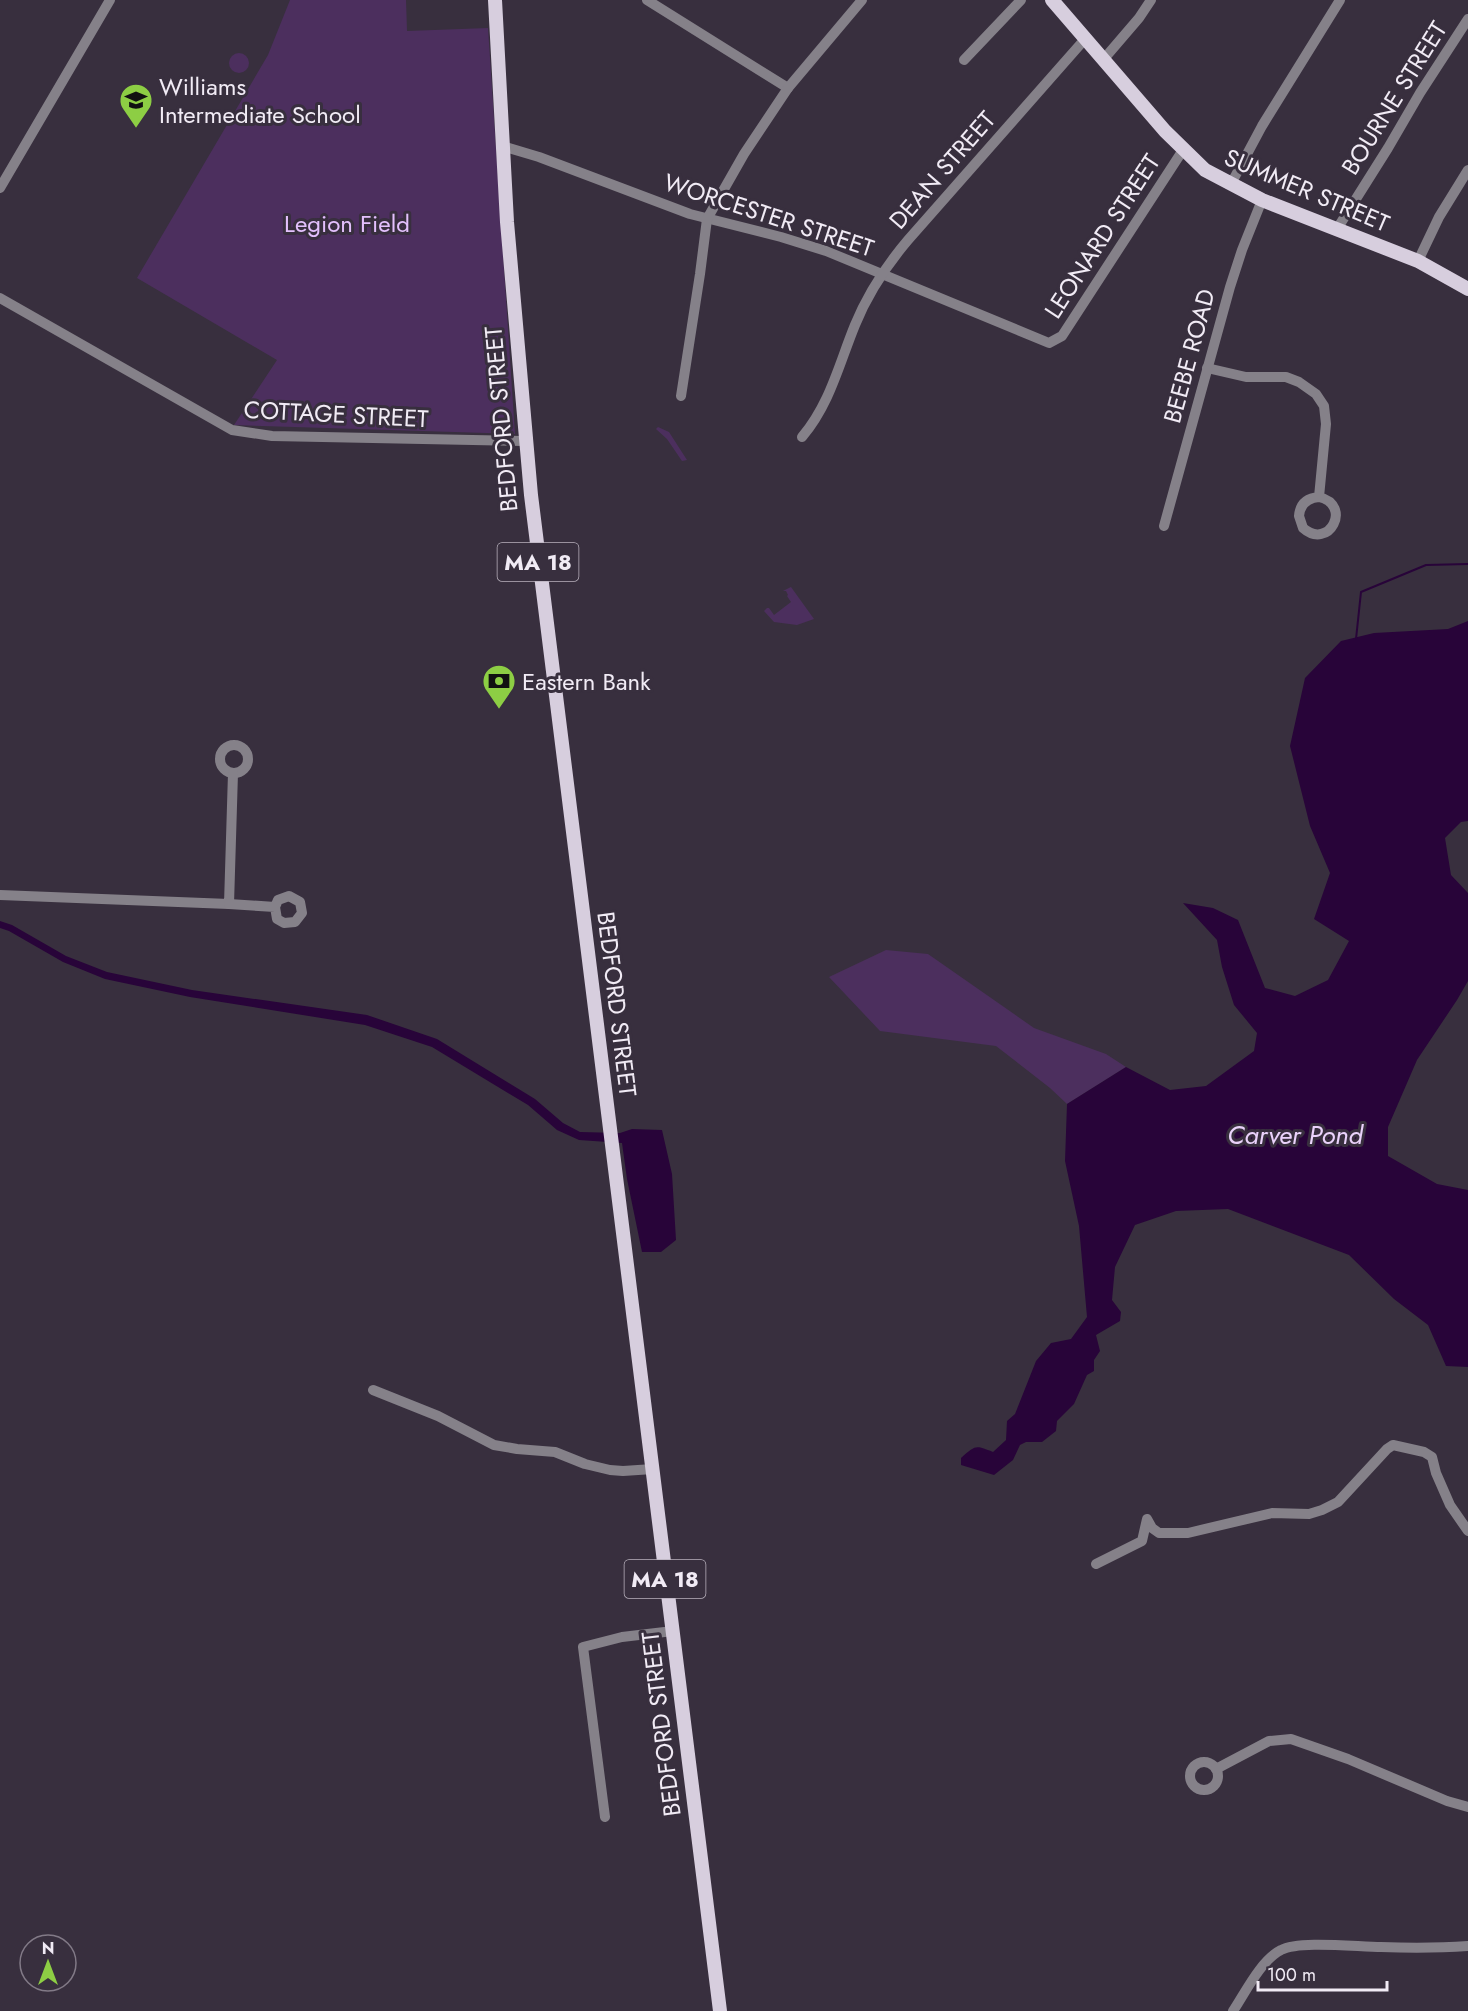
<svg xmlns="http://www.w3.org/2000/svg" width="1468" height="2011" font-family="Jost,sans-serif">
	<rect width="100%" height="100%" fill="#382f3e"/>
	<g fill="#4c2f5e">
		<polygon points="290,0 406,0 407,31 488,28 515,434 234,425 277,360 137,278 268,55"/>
		<circle cx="239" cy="63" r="10"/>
		<polygon points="658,427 669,432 687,460 682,461 667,439 656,429"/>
		<polygon points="791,587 814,619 797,625 774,622 764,611 767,608 769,608 774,615 791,602 787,596 788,595 786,591 783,591"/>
		<polygon points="886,950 928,954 1034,1028 1106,1054 1126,1067 1067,1104 1050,1088 996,1046 880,1031 829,977"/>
	</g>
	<g fill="#280439">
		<path d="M1468,621V821L1461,822L1445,838L1451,875L1468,893V981L1457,1000L1417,1060L1388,1127V1156L1437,1184L1468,1190V1367L1446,1366L1428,1325L1394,1299L1349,1255L1228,1209L1176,1211L1135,1225L1115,1267L1112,1300L1121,1312L1120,1321L1096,1335L1100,1351L1094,1360V1371L1087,1375L1074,1404L1057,1421L1056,1431L1042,1442H1026L1020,1445L1013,1460L994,1475L961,1465V1458C976,1445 975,1445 993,1452L1006,1440L1007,1421L1015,1414L1036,1361L1051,1343L1071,1339L1087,1317L1079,1226L1065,1161L1067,1104L1126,1067L1170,1090L1206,1086L1254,1051L1257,1033L1234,1005L1222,967L1217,940L1183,903L1213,908L1238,920L1265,988L1295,996L1328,980L1349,941L1314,919L1330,873L1310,826L1290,746L1305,678L1341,641L1374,633L1448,629Z"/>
		<polygon points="0,921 12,925 66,956 107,972 192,990 367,1015 437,1039 535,1099 563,1123 580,1132 620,1133 632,1129 662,1130 672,1174 676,1240 661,1252 642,1252 627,1179 622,1143 579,1140 557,1130 528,1105 432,1047 365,1025 190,997 105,979 63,962 9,931 0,928"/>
	</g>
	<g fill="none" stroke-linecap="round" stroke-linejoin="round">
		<polyline stroke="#280439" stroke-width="2" points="1356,639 1361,592 1426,565 1468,564"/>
		<g stroke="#858189" stroke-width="10">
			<polyline points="647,0 788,88"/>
			<polyline points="964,60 1021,0"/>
			<polyline points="1103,60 1139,18 1151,0"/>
			<polyline points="502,146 539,157 690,214 781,237 826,251 1049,343 1062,336 1183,150"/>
			<polyline points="1231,184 1262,126 1340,0"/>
			<polyline points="0,188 110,0"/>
			<polyline points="1337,229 1388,148 1420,93 1468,19"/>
			<polyline points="1418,261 1439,217 1468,170"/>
			<polyline points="0,298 232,430 272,436 525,441"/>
			<path d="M1207,368L1246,377H1286L1299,382L1316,394L1324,406L1326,424L1319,497C1307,498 1300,504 1299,516L1303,528C1329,551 1353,505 1319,497"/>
			<polyline points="681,396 700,274 707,219 744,154 788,88 862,0"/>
			<path d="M802,437C830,404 839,364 855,325C868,293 886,266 908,240L1085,39"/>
			<polyline points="1164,526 1230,287 1242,250 1262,200"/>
			<circle cx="234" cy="759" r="14"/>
			<polyline points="0,895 229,904 233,773"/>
			<polyline points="229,904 275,907 278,900 289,896 300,902 302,913 295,922 284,923 277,919 275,907"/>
			<polyline points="373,1390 438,1416 494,1445 517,1449 555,1452 585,1464 610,1470 623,1471 653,1469"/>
			<polyline points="1096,1564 1142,1541 1147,1519 1152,1528 1159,1533 1188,1533 1272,1513 1309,1514 1322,1510 1338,1502 1387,1449 1393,1445 1424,1452 1432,1457 1436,1473 1450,1505 1468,1531"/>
			<circle cx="1204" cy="1776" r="14"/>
			<polyline points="1216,1769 1269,1741 1291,1739 1348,1759 1447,1801 1468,1807"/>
			<polyline points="605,1817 583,1647 622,1637 673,1631"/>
			<path d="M1233,2011C1245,1993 1261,1960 1281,1950C1299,1940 1358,1947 1381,1947C1410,1948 1439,1948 1468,1946"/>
		</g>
		<g stroke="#d7cede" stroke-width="14">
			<polyline points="495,0 507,222 531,495 720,2011"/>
			<polyline points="1052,0 1165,131 1205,170 1262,200 1418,261 1468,289"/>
		</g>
	</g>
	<defs>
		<g id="school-pin" transform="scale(1.725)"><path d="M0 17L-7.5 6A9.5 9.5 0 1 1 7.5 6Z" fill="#8dce44" stroke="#382f3e"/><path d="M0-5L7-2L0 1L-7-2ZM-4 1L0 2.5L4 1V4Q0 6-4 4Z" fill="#111"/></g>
		<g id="bank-pin" transform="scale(1.725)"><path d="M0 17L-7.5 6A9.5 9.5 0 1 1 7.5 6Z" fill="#8dce44" stroke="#382f3e"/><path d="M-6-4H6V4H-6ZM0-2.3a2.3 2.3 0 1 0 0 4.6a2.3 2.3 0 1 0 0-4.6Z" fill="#111"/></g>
	</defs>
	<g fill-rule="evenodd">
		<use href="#school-pin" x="136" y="100"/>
		<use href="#bank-pin" x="499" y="681"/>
	</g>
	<g text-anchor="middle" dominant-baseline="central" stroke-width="6" stroke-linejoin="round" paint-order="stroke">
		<g fill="#382f3e" stroke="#bab3be" stroke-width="1.5">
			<rect x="497.5" y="543" width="81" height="38" rx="4.5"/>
			<rect x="624.5" y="1560" width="81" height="38" rx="4.5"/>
		</g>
		<g font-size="22" font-weight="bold" fill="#f1ebf5">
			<text x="538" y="562">MA 18</text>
			<text x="665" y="1579">MA 18</text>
		</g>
		<g font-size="24" fill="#f1ebf5" stroke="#382f3e" text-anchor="start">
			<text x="159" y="86">Williams<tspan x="159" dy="28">Intermediate School</tspan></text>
			<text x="522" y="681">Eastern Bank</text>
		</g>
		<g font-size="24" fill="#f1ebf5" stroke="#382f3e">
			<text transform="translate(1394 98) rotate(-58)">BOURNE STREET</text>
			<text transform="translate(942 170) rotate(-49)">DEAN STREET</text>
			<text transform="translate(1307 190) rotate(23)">SUMMER STREET</text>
			<text transform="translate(769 215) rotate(18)">WORCESTER STREET</text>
			<text transform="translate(1102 236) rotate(-57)">LEONARD STREET</text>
			<text transform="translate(1189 356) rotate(-75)">BEEBE ROAD</text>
			<text transform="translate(336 414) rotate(3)">COTTAGE STREET</text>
			<text transform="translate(501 419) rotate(-95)">BEDFORD STREET</text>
			<text transform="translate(617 1004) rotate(83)">BEDFORD STREET</text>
			<text transform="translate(661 1724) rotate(-97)">BEDFORD STREET</text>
		</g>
		<g font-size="24" fill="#e3c0fd" stroke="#382f3e">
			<text x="347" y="223">Legion Field</text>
		</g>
		<g font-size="26" font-style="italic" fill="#ead2fb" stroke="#382f3e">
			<text x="1295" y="1135">Carver Pond</text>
		</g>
	</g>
	<g transform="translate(48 1963)"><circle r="28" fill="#382f3e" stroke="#827a87" stroke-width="1.5"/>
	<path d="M0-4.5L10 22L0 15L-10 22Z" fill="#8dce44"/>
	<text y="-9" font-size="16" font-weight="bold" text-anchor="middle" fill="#f1ebf5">N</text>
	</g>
	<path d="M1258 1981v9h129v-9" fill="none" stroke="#f1ebf5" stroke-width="3"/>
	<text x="1267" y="1981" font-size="18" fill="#f1ebf5" stroke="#382f3e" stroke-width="4.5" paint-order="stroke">100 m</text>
</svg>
